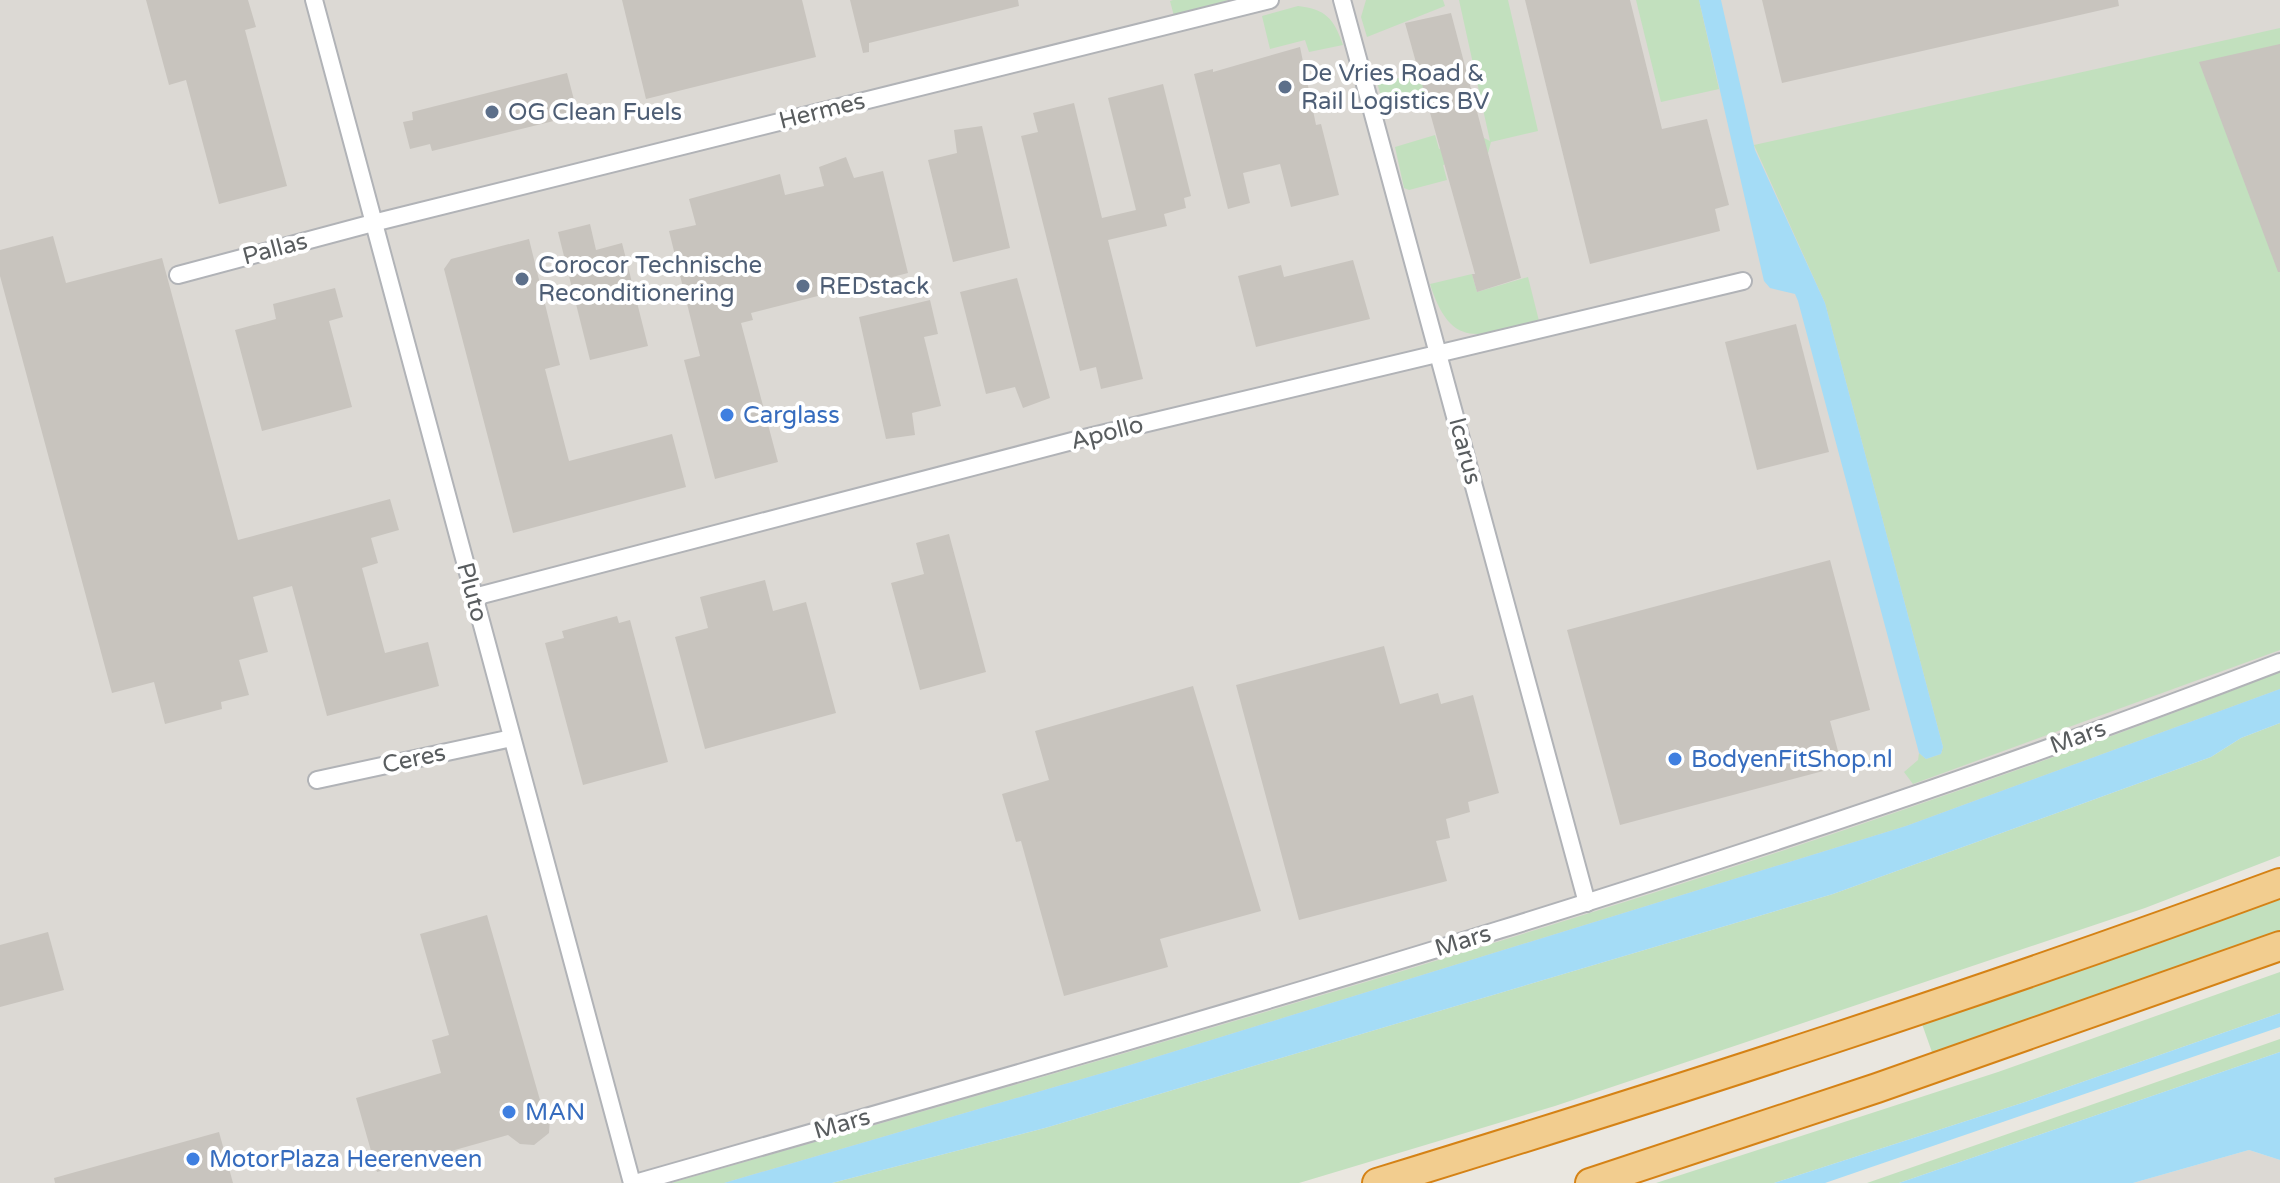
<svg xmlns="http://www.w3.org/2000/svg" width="2280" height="1183" font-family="'Varela Round',sans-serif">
	<rect width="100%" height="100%" fill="#eae7e0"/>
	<g fill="#dcd9d4">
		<polygon points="0,0 2280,0 2280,696 1836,860 780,1183 0,1183"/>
		<polygon points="2249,1150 2280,1160 2280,1183 2133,1183"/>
	</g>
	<g fill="#c2e0be">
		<polygon points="1173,0 1229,0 1174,16 1170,1"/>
		<polygon points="1366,0 1443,0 1445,6 1367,37 1361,17"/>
		<polygon points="1459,0 1508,0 1538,131 1491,142 1488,153 1443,165 1447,180 1409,190 1404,188 1395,147 1435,135 1439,149 1484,138 1490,141"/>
		<polygon points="1636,0 1699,0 1719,89 1661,102"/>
		<path d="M1298,6C1326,9 1334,19 1343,45L1309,52L1305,40L1270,49L1262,16Z"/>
		<polygon points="2280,28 2280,650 1913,784 1904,772 1918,760 1919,753 1926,759 1941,754 1943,747 1825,303 1754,145"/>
		<polygon points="1422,74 1427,94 1385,111 1377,82"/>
		<path d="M1472,274L1477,292L1528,277L1539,321C1482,334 1452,354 1430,284Z"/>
		<path d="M2280,672V689L1906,826L1130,1065L724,1183H671C1212,1029 1756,877 2280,672Z"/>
		<polygon points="2280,723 2280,856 2145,908 1797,1025 1555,1106 1299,1183 832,1183 1045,1128 1833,894 2211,757 2241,738"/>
		<polygon points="2280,897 2280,935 1933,1055 1922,1024"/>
		<polygon points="2280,972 2280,1013 2025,1102 1774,1183 1656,1183 1998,1072"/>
		<polygon points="2280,1039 2280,1052 1899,1183 1867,1183"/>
	</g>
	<g fill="#a4dcf6">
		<polygon points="1699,0 1721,0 1755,150 1825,303 1943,747 1941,754 1926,759 1919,753 1798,301 1795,294 1770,288 1764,281"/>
		<polygon points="2280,689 2280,723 2241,738 2211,757 1833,894 1045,1128 832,1183 724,1183 1130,1065 1906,826"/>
		<polygon points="2280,1013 2280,1027 1825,1183 1774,1183 2025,1102"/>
		<polygon points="2280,1052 2280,1160 2249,1150 2133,1183 1899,1183"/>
	</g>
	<g fill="#c8c4be">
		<polygon points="146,0 248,0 256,27 245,30 287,186 219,204 186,80 169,85"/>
		<polygon points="622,0 802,0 816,57 646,99"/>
		<polygon points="850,0 1018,0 1019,6 869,43 869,52 863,53"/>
		<polygon points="1525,0 1630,0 1662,129 1707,119 1729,205 1715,209 1720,231 1590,264"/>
		<polygon points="1762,0 2118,0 2119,6 1782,83"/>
		<polygon points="1451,13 1521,278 1477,292 1472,274 1475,274 1405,23"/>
		<polygon points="2280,44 2280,272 2278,272 2199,62"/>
		<polygon points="1300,47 1316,125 1321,124 1339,195 1291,207 1280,164 1243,173 1250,203 1228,209 1194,74 1213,69 1213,72"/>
		<polygon points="567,73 578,115 432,151 430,144 410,149 403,122 413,120 412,112"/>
		<polygon points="1163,84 1191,196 1184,198 1186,208 1164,214 1167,226 1108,240 1143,379 1101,389 1096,367 1080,371 1021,136 1038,132 1033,113 1074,103 1102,218 1136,210 1108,98"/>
		<polygon points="982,126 1010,248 953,262 928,160 957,153 954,130"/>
		<polygon points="846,157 854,178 883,171 908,273 751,313 753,320 741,323 778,462 715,479 684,360 700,356 669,231 696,225 689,199 780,174 785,195 824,186 819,167"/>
		<polygon points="590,224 596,250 622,243 648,346 590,360 558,232"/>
		<polygon points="53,236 66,283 162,258 238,540 390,499 399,530 371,538 378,563 362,568 385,653 428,642 439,686 327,716 292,586 253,597 268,652 239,660 249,695 221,702 222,709 165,724 154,682 112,693 0,276 0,250"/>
		<polygon points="529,239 560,365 545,369 569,461 672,434 686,487 513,533 444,269 451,259"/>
		<polygon points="1353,260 1370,319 1256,347 1238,276 1281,265 1284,277"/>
		<polygon points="1017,278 1050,398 1023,408 1015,387 986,394 960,292"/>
		<polygon points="335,288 343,317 329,321 352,407 262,431 235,330 276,319 273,304"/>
		<polygon points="930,300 938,334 924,337 941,406 912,413 915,435 886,439 859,317"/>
		<polygon points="1796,324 1829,452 1757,470 1725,342"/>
		<polygon points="949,534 986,672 920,690 891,583 924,574 916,543"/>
		<polygon points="1830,560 1870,710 1830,721 1842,766 1620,825 1567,630"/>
		<polygon points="765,580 773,611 806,602 836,713 705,749 675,637 708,628 700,597"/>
		<polygon points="617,616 619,623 630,620 668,762 583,785 545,643 564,638 562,631"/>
		<polygon points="1384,646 1400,704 1438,693 1441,704 1473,695 1499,793 1468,802 1470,812 1446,819 1450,838 1436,841 1447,881 1299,920 1236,685"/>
		<polygon points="1193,686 1261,911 1160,939 1168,967 1064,996 1021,841 1016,842 1002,794 1049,780 1035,731"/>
		<polygon points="487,915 542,1107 550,1118 549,1133 534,1145 520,1144 508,1135 377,1172 356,1098 441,1073 432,1040 449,1035 420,934"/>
		<polygon points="48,932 64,990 0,1007 0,945"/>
		<polygon points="219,1132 233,1183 55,1183 54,1178"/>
	</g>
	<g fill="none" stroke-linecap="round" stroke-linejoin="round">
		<g stroke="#b1b3b7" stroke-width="20">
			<g id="street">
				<polyline points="314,0 632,1183"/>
				<polyline points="1342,0 1587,903"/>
				<polyline points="178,275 373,223 1270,0"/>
				<polyline points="474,597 1080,439 1743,281"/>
				<polyline points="317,780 512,738"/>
				<path d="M635,1183C1188,1025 1743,869 2280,662"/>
			</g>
		</g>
		<g stroke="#d58215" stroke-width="32">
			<g id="highway">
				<path d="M1377,1183C1680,1090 1982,993 2280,883"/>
				<polyline points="1590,1183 1877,1088 2280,946"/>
			</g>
		</g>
		<use href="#street" stroke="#fff" stroke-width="16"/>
		<use href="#highway" stroke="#f2cd8f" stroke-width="28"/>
	</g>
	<g fill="#5c6f8a" stroke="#fff" stroke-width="3">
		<circle cx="1285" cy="87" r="8"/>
		<circle cx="492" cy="112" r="8"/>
		<circle cx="522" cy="279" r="8"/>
		<circle cx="803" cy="286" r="8"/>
	</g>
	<g fill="#3f7fe0" stroke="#fff" stroke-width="3">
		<circle cx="727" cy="415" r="8"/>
		<circle cx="1675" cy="759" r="8"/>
		<circle cx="509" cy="1112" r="8"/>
		<circle cx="193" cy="1159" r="8"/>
	</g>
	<g text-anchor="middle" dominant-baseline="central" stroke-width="8" stroke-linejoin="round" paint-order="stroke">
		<g font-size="24" fill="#4e5e75" stroke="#fff" text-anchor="start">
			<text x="1301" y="73">De Vries Road &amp;<tspan x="1301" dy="28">Rail Logistics BV</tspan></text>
			<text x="508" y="112">OG Clean Fuels</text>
			<text x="538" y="265">Corocor Technische<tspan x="538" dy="28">Reconditionering</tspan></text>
			<text x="819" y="286">REDstack</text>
		</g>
		<g font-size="24" fill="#595d5f" stroke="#fff">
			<text transform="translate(822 111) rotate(-14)">Hermes</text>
			<text transform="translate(275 249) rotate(-15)">Pallas</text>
			<text transform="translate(1107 433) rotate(-14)">Apollo</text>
			<text transform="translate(1465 451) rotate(75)">Icarus</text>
			<text transform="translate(472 592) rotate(75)">Pluto</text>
			<text transform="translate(2078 737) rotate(-20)">Mars</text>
			<text transform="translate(414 759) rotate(-12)">Ceres</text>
			<text transform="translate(1463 941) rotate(-17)">Mars</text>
			<text transform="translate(842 1124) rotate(-16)">Mars</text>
		</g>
		<g font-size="24" fill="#366cbe" stroke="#fff" text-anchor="start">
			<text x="743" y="415">Carglass</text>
			<text x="1691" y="759">BodyenFitShop.nl</text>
			<text x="525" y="1112">MAN</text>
			<text x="209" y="1159">MotorPlaza Heerenveen</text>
		</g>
	</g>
</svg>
